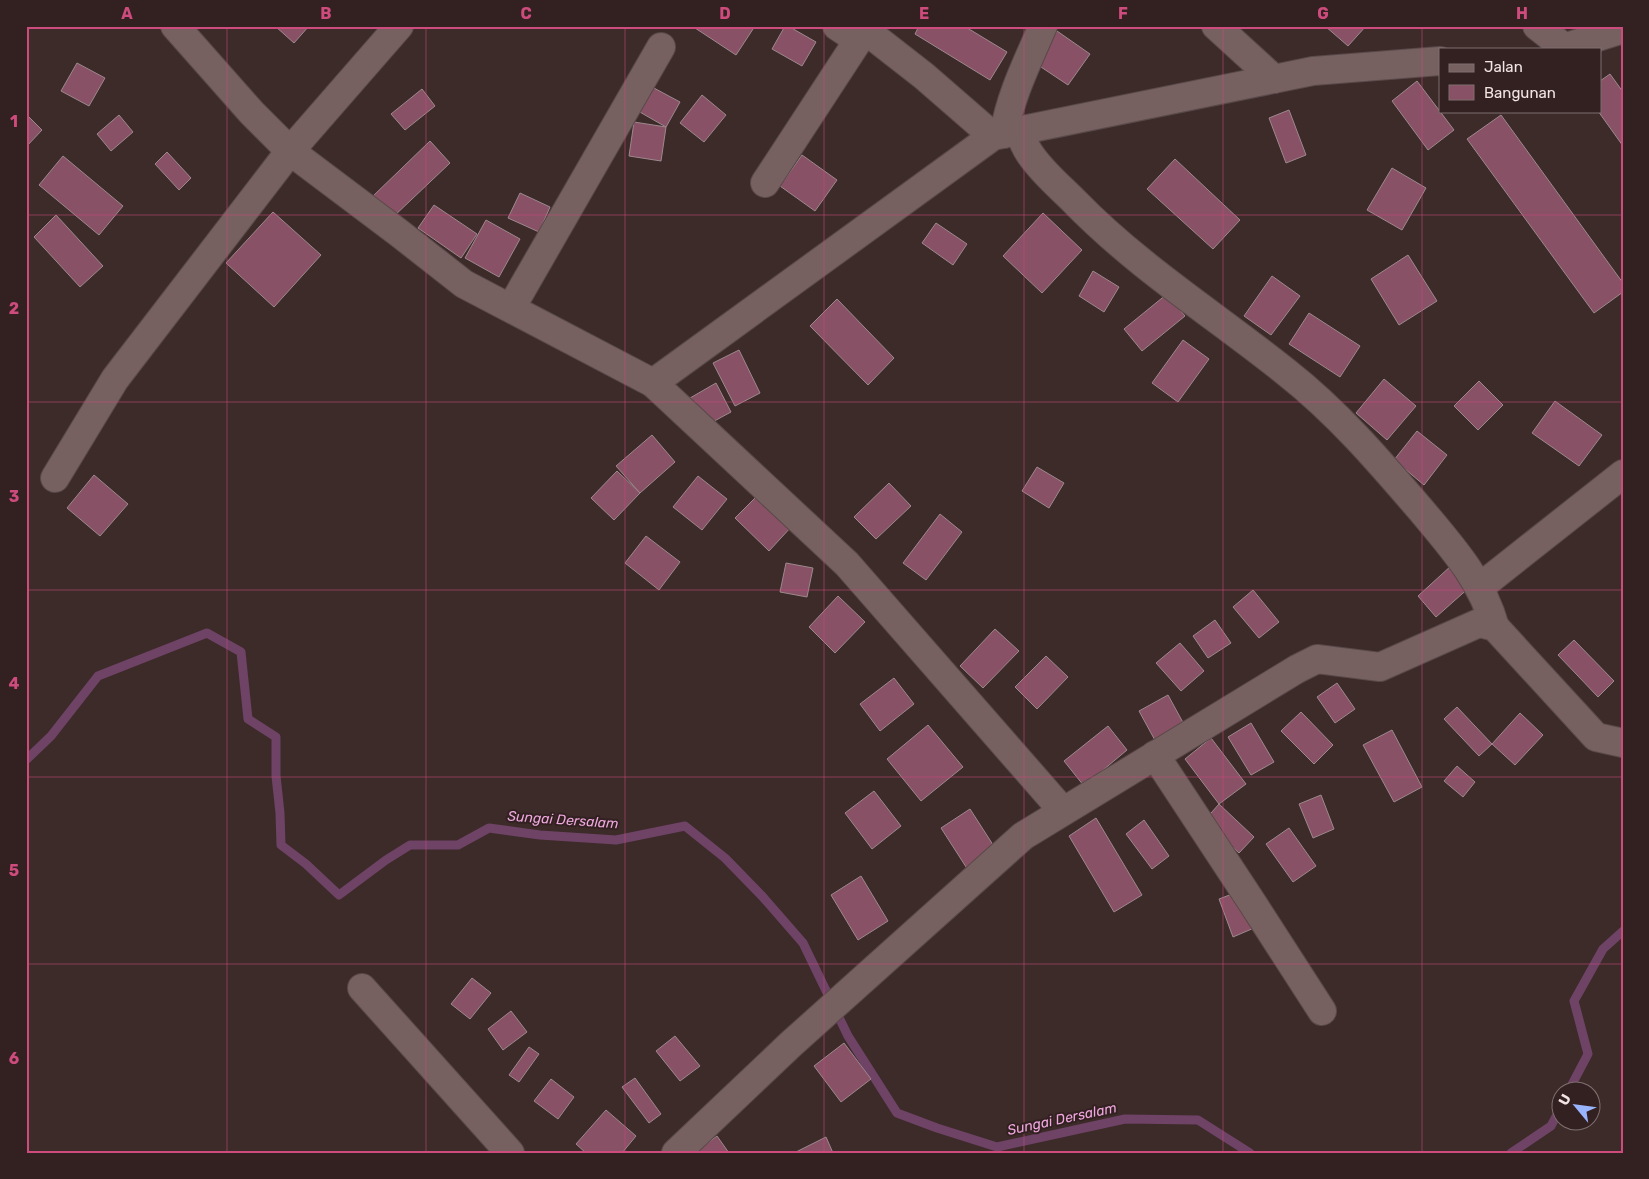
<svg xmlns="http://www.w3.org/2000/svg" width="1649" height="1179" font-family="Rubik,sans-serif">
	<rect width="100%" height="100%" fill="#3d2b2a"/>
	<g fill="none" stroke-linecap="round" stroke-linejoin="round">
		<g stroke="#6f4366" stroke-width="9">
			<polyline points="26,760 51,736 98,676 207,633 241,652 248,719 276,737 276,776 280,813 281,845 306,864 339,895 386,860 410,845 458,845 489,828 540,835 616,840 685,826 725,858 762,896 803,943 848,1036 897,1113 937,1128 997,1147 1125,1119 1198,1120 1250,1153"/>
			<polyline points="1568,1092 1588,1054 1574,1001 1603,949 1623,931"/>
			<polyline points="1511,1153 1551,1126 1562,1105"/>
		</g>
	</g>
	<g fill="#895165" stroke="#9d888e">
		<polygon points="275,26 309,26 294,43"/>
		<polygon points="692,26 755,26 736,55"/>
		<polygon points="785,26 788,26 816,42 802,66 772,49"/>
		<polygon points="919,26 964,26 1007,52 990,80 915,34"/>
		<polygon points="1325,26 1366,26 1348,46"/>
		<polygon points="1057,31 1090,54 1068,85 1035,63"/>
		<polygon points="77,63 105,78 89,106 61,91"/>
		<polygon points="1610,74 1623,92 1623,146 1598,111 1600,111 1600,81"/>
		<polygon points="1417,81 1454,130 1428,150 1392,101"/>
		<polygon points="652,87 680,102 666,127 638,111"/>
		<polygon points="422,89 435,106 405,130 391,114"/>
		<polygon points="702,95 726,115 704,142 680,123"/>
		<polygon points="1289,110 1306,155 1286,163 1269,118"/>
		<polygon points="26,114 42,130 26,147"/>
		<polygon points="119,115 133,132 111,151 97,134"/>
		<polygon points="1501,115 1623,283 1623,292 1594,313 1467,139"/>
		<polygon points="634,122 666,127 661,161 629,156"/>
		<polygon points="430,141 450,163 392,218 372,197"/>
		<polygon points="167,152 191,178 179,190 155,164"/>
		<polygon points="802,155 837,180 815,211 780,186"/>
		<polygon points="63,156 123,206 99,235 39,185"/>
		<polygon points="1175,159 1240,220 1213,249 1147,189"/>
		<polygon points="1392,168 1426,188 1402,230 1367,210"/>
		<polygon points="520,193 550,207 539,232 508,218"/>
		<polygon points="434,205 477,234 461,258 418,228"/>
		<polygon points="273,212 321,255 274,307 226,263"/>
		<polygon points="1043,213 1082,250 1042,293 1003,256"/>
		<polygon points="56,215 103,266 80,287 34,237"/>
		<polygon points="486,220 520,239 499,277 465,258"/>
		<polygon points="936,223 967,244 953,265 922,243"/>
		<polygon points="1408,255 1437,301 1399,325 1371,279"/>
		<polygon points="1093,271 1119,287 1104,312 1079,296"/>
		<polygon points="1272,276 1300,296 1271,335 1244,316"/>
		<polygon points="1167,294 1185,316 1142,351 1124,329"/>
		<polygon points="837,299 894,358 868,385 810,326"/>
		<polygon points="1309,313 1360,346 1340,377 1289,344"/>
		<polygon points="1183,340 1209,359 1178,402 1152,383"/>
		<polygon points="739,350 760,393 735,406 713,363"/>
		<polygon points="1384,379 1416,406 1387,440 1356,413"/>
		<polygon points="1479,381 1503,405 1478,430 1454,406"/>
		<polygon points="716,383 731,412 705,426 690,398"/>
		<polygon points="1555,401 1602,435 1579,466 1532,433"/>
		<polygon points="1417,431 1447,455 1424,485 1394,460"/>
		<polygon points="652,435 675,462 640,493 616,466"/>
		<polygon points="1037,467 1064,483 1049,508 1022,491"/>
		<polygon points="617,471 640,493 614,520 591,498"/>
		<polygon points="94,475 128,504 100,536 67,508"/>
		<polygon points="698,476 727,499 702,530 673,507"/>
		<polygon points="889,483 911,506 876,539 854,517"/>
		<polygon points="759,494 792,526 769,551 735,518"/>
		<polygon points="940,514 962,532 926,580 903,563"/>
		<polygon points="646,536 680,562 659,590 625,563"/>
		<polygon points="786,563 813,568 807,597 780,592"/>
		<polygon points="1452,565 1471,586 1436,617 1418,596"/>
		<polygon points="1253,590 1279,622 1259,638 1233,607"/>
		<polygon points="838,596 865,622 835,653 809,627"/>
		<polygon points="1215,620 1231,643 1208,658 1193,636"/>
		<polygon points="995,629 1019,651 983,688 960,666"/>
		<polygon points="1574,640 1614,681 1598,697 1558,655"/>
		<polygon points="1180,643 1204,671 1181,691 1156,663"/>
		<polygon points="1046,656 1068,677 1037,709 1015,687"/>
		<polygon points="894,678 914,704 880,731 860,704"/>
		<polygon points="1337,683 1355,709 1335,723 1317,697"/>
		<polygon points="1168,695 1186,728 1157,744 1139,711"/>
		<polygon points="1457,707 1492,744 1479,756 1444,719"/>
		<polygon points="1301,712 1333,745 1314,764 1281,731"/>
		<polygon points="1520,713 1543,735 1515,765 1492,744"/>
		<polygon points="1251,723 1274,762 1251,775 1228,737"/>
		<polygon points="928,725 963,767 921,801 887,759"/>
		<polygon points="1108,726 1127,750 1084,786 1064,761"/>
		<polygon points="1392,730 1422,787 1394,802 1363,745"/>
		<polygon points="1211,738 1246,784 1219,804 1185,759"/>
		<polygon points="1457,766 1475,782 1463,797 1444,781"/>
		<polygon points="874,791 901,826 872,849 845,813"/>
		<polygon points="1321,795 1334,829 1313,838 1299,804"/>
		<polygon points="1219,804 1254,837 1239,853 1204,821"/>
		<polygon points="970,809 997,851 968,870 941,828"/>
		<polygon points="1096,818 1142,895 1114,912 1069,836"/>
		<polygon points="1144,820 1169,856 1152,869 1126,834"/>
		<polygon points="1289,828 1316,866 1293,882 1266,844"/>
		<polygon points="861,876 888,921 858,940 831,895"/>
		<polygon points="1240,891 1254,928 1233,937 1219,899"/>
		<polygon points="472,978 491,993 470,1019 451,1004"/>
		<polygon points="511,1011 527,1032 503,1050 488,1029"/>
		<polygon points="675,1036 700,1066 680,1081 656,1051"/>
		<polygon points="844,1043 871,1079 841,1102 814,1066"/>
		<polygon points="529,1047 539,1054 519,1082 509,1075"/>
		<polygon points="635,1078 661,1114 649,1123 622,1087"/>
		<polygon points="551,1079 574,1097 558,1119 534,1101"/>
		<polygon points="606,1110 636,1136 622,1153 586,1153 576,1144"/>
		<polygon points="717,1136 729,1153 694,1153"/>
		<polygon points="826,1137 833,1153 797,1153 796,1152"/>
	</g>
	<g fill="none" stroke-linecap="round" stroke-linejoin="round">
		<g stroke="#594949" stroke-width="30">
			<g id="minor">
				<polyline points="175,26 252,113 290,151 399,233 464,284 653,383 993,136 1313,71 1440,61"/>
				<polyline points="837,26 858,40"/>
				<polyline points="868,26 865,30 924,76 993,136"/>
				<polyline points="1216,26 1274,79"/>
				<polyline points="1537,26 1565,48"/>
				<polyline points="1560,49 1617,31 1623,28"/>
				<path d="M1018,131C1022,138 1025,147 1030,154C1042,172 1059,186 1074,201C1138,267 1215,315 1286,372C1337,412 1379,461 1421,510C1452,547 1482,580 1495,627"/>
				<path d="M1004,134C1010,96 1028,61 1043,26"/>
				<polyline points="765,183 865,30"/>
				<polyline points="511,308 661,47"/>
				<polyline points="653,383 847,564 1063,811"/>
				<polyline points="55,478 115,379 290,151 399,26"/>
				<polyline points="1480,587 1623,474"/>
				<polyline points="1155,755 1253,904 1322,1011"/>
				<polyline points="362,988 510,1153"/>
				<polyline points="676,1153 791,1044 1023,836 1297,669 1317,659 1380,667 1479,623 1495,627 1596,737 1623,743"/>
			</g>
		</g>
		<use href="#minor" stroke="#766160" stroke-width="28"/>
	</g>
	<path fill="none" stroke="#ce4b7d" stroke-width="1" stroke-opacity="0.55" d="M227,26V1153M426,26V1153M625,26V1153M824,26V1153M1024,26V1153M1223,26V1153M1422,26V1153M26,215H1623M26,402H1623M26,590H1623M26,777H1623M26,964H1623"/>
	<g text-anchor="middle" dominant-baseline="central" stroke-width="4" stroke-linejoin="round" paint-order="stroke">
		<g font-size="14" font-style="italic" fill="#efa8df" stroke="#332121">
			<text transform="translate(563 820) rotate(4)">Sungai Dersalam</text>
			<text transform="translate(1062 1119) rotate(-12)">Sungai Dersalam</text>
		</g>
	</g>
	<rect width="1649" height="1179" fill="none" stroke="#332121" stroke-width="55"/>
	<rect x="1439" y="48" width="162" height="65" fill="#332121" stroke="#7f6f6f"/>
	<rect x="1449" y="64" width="25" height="8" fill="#766160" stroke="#7f6f6f"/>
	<text x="1484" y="72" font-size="15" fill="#f1e4e3">Jalan</text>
	<rect x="1449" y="85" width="25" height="15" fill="#895165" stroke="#7f6f6f"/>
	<text x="1484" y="98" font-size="15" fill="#f1e4e3">Bangunan</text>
	<g transform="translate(1576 1106) rotate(299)"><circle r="24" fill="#332121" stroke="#7f6f6f"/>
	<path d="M0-4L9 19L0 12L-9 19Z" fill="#98b5fd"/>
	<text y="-8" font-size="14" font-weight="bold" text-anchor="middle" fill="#f1e4e3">U</text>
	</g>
	<rect x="28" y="28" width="1594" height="1124" fill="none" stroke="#ce4b7d" stroke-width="2"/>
	<g font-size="16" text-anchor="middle" font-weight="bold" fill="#ce4b7d">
		<text x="127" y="19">A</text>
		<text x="326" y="19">B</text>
		<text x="526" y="19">C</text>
		<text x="725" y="19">D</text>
		<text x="924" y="19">E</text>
		<text x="1123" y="19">F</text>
		<text x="1323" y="19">G</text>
		<text x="1522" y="19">H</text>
		<text x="14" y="127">1</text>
		<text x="14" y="314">2</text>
		<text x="14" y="502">3</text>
		<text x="14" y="689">4</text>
		<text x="14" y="876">5</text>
		<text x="14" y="1064">6</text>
	</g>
</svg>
